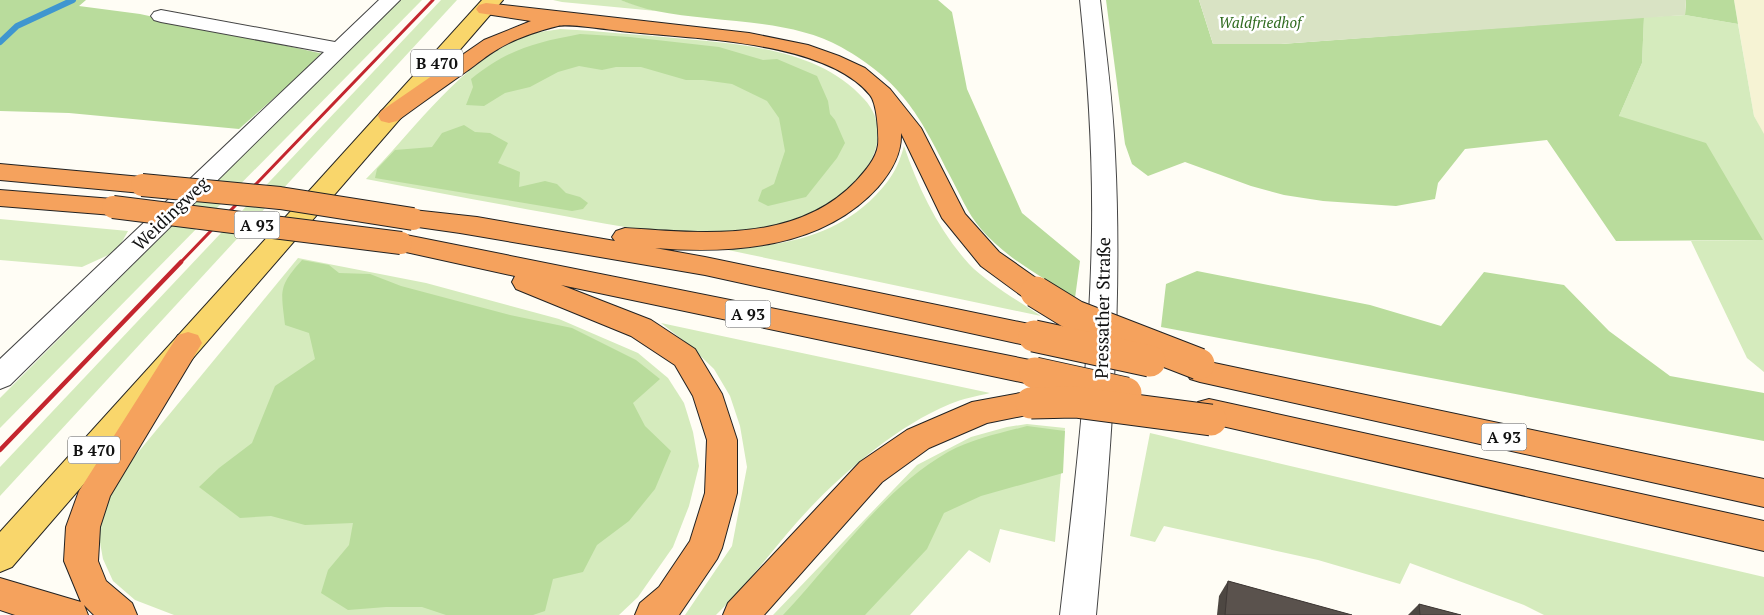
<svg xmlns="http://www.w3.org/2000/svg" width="1764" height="615" font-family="'PT Serif',serif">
	<rect width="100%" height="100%" fill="#fffdf5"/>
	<polygon fill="#f6f3d4" points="1734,0 1764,0 1764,136 1754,116"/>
	<g fill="#d5ebbd">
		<polygon points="397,0 422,0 0,428 0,398"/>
		<polygon points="441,0 457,0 0,496 0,467"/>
		<polygon points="553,0 620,0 656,11 562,2"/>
		<polygon points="1685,15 1738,24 1754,116 1764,134 1764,372 1747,358 1691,241 1762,240 1619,116 1642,63 1644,17"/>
		<path d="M560,29C599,31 637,35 675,38C738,44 819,48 864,99C881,117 882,141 870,162C848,201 805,220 763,228C692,243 618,226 548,213C488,202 427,191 366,179C413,132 459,63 523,37C534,32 548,31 560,29Z"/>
		<path d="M904,146C918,188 939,231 969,264C986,282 1020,302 1041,316L728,250C785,244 834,238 876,195C891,179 898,168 904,146Z"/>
		<polygon points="0,219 128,231 117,251 82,267 0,260"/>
		<polygon points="298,258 426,283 559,319 638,353 668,378 684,403 693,432 699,466 689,506 673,547 638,597 619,615 174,615 135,600 113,581 103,559 99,537 103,512 113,488 126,467"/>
		<path d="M661,323L990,393C977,396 962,399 950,404C899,425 847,469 809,509C777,543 750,582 716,615H685L732,546L747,467L740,426L730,396L714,369L689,345Z"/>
		<polygon points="1027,424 1065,428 1055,542 1000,529 990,563 969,550 910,615 773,615 917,465 971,437 1007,427"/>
		<polygon points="1150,433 1764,577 1764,615 1544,615 1524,605 1410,563 1400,584 1318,560 1164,526 1155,542 1130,536"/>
	</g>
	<g fill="#b9dc9c">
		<polygon points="0,0 86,0 79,6 140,14 324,54 239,129 69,113 0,111"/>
		<path d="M620,0H938L952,12L967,89L1022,213L1080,261L1075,298C1042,277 1007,259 981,229C967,213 959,192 949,174C919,114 901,81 841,47C789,18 714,23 656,11C644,9 632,4 620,0Z"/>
		<polygon points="1106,0 1199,0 1213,44 1281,44 1644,17 1642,63 1619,116 1706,143 1763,240 1616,241 1547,140 1465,149 1438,183 1435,199 1396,206 1323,201 1284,195 1251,186 1185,162 1148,176 1132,164 1125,144"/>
		<polygon points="1686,0 1734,0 1738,24 1685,15"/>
		<path d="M580,34L630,37L719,47L763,60L777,59L817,76L828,101L830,114L835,120L845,143L837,158L806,197L768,206L758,201L762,190L774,184L785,151L779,118L767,101L732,84L703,80H686L641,67H616L602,70L579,66L558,72L530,87L505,93L484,106L466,105L473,87L471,79C509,49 533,43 580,34Z"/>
		<polygon points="464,125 475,132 490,133 508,143 498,163 520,172 519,187 545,181 557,184 566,193 580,197 588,203 583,209 572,211 375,178 377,169 395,150 432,147 442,133"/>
		<path d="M302,260L329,265L339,273L370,274L401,286L510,315L572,328L636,360L660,379L633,403L645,426L671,451L655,489L629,521L597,545L583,572L553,579L545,611L533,615H446L422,607H386L348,610L321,593L328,570L349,545L353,523L305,525L271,516L240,518L199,487L219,468L252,443L275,386L315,359L309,333L285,325C281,290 278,287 302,260Z"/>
		<polygon points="1197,271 1370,305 1441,326 1484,272 1564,285 1609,331 1670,376 1764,393 1764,441 1161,327 1166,284"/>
		<path d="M1027,426L1065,431L1063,473L981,496L944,513L927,549L865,615H783C835,560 882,490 948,452C972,439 1001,433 1027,426Z"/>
	</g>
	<polygon fill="#d9e3c4" points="1199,0 1686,0 1685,15 1281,44 1213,44"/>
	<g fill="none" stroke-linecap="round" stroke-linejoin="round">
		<polyline stroke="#3f96cf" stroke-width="6" points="0,42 17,26 73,0"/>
		<g stroke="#444" stroke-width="2">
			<g id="minor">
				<polygon points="379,0 400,0 10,385 0,389 0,359 324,52 161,22 154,20 151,16 154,12 161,10 335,42"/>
				<path d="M1080,0H1100C1106,51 1113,103 1115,154C1123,308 1110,462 1096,615H1060C1075,487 1090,359 1092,230C1093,153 1088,77 1080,0Z"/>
			</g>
		</g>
		<g stroke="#222" stroke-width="2">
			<polygon id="major" points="482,0 503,0 12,567 0,572 0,532"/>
		</g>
		<g stroke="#222" stroke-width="2">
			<g id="highway">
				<path d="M486,3L749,33L808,45L839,56L865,68L890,89L921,128L965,214L999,252L1046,285L1050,292L1046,299L1036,302L1026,299L981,266L942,218L901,133C902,154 891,172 878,187C822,249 732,254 655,248L705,257L1034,325L1044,328L1048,336L1044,344L1034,347L705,275L460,233L404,225L400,219L404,213L413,210L477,217L615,241L612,237L616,231L625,228C703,233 796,244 856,181C865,171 876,159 878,145C879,134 877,103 870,95C826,41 695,39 630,32C615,31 570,23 558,26C538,31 516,38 498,49C487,55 477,64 467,71C443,88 420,104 397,121L389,123L381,121L378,116L381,111L484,40L531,21L479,13L476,9L479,5Z"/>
				<polygon points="0,164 142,177 151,179 154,185 151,191 142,193 0,180"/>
				<polygon points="0,190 113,199 122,201 125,207 122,213 113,215 0,206"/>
				<polygon points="401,234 1035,361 1045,365 1050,373 1045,381 1035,385 561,285 651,320 695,349 722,394 737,440 737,493 722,548 717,559 679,615 635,615 640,603 659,587 690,541 705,493 707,440 693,396 675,365 631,336 516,289 512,282 515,276 392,249 388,243 392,237"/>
				<polygon points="188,332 198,335 202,343 110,496 100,527 98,561 106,581 132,603 137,615 94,615 84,605 88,615 15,615 0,610 0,578 81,602 64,561 66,527 79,491 178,335"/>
				<polygon points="1200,360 1764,479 1764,507 1200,382 1190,379 1185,371 1190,363"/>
				<polygon points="1031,391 1042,394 1046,403 1042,412 987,423 929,448 882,482 764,615 723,615 728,603 860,462 907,430 972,402"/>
				<polygon points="1209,399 1764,521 1764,551 1209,423 1198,420 1194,411 1198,402"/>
			</g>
		</g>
		<use href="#minor" fill="#fff" fill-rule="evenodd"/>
		<use href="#major" fill="#f9d66b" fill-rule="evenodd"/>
		<use href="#highway" fill="#f5a25d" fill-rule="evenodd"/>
		<polyline stroke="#c4262e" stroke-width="3" points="180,263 433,0"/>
		<polyline stroke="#c4262e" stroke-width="4.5" points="0,450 181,262"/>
		<g stroke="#222" stroke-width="24" stroke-linecap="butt">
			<g id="highway-bridge-far1">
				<polyline points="142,185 280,198 413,219"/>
				<polyline points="113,207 401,243"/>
			</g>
		</g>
		<g stroke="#222" stroke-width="33" stroke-linecap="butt">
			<g id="highway-bridge">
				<polyline points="1036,292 1075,316 1199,364"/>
				<polyline points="1034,336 1150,361"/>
				<polyline points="1035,373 1126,393"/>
				<polyline points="1031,403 1075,402 1211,420"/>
			</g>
		</g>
		<use href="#highway-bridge-far1" stroke="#f5a25d" stroke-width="22"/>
		<use href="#highway-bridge" stroke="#f5a25d" stroke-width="31"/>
	</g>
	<g fill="#4d4742">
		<polygon points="1228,581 1352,615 1217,615 1219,596"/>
		<polygon points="1419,604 1461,615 1408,615"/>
	</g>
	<g fill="#5a524d" stroke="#3f3936">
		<polygon points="1228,581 1352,615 1225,615"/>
		<polygon points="1419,604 1461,615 1420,615"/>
	</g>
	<g text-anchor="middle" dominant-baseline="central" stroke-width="5" stroke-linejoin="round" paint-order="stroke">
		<g font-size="15" font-style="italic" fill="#2f6b1f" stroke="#fff">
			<text x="1260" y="22">Waldfriedhof</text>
		</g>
		<g fill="#fff" stroke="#585858" stroke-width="1">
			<rect x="411" y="49.5" width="52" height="27" rx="4"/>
			<rect x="234.5" y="211.5" width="45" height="27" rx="4"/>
			<rect x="725.5" y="300.5" width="45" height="27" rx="4"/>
			<rect x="1481.5" y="423.5" width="45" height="27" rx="4"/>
			<rect x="68" y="436.5" width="52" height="27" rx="4"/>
		</g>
		<g font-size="16" font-weight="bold" fill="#111">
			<text x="437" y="63">B 470</text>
			<text x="257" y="225">A 93</text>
			<text x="748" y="314">A 93</text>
			<text x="1504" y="437">A 93</text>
			<text x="94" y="450">B 470</text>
		</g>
		<g font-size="18" fill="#111" stroke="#fff">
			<text transform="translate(170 213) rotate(-44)">Weidingweg</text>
			<text transform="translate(1102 308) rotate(-89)">Pressather Straße</text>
		</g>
	</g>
</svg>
